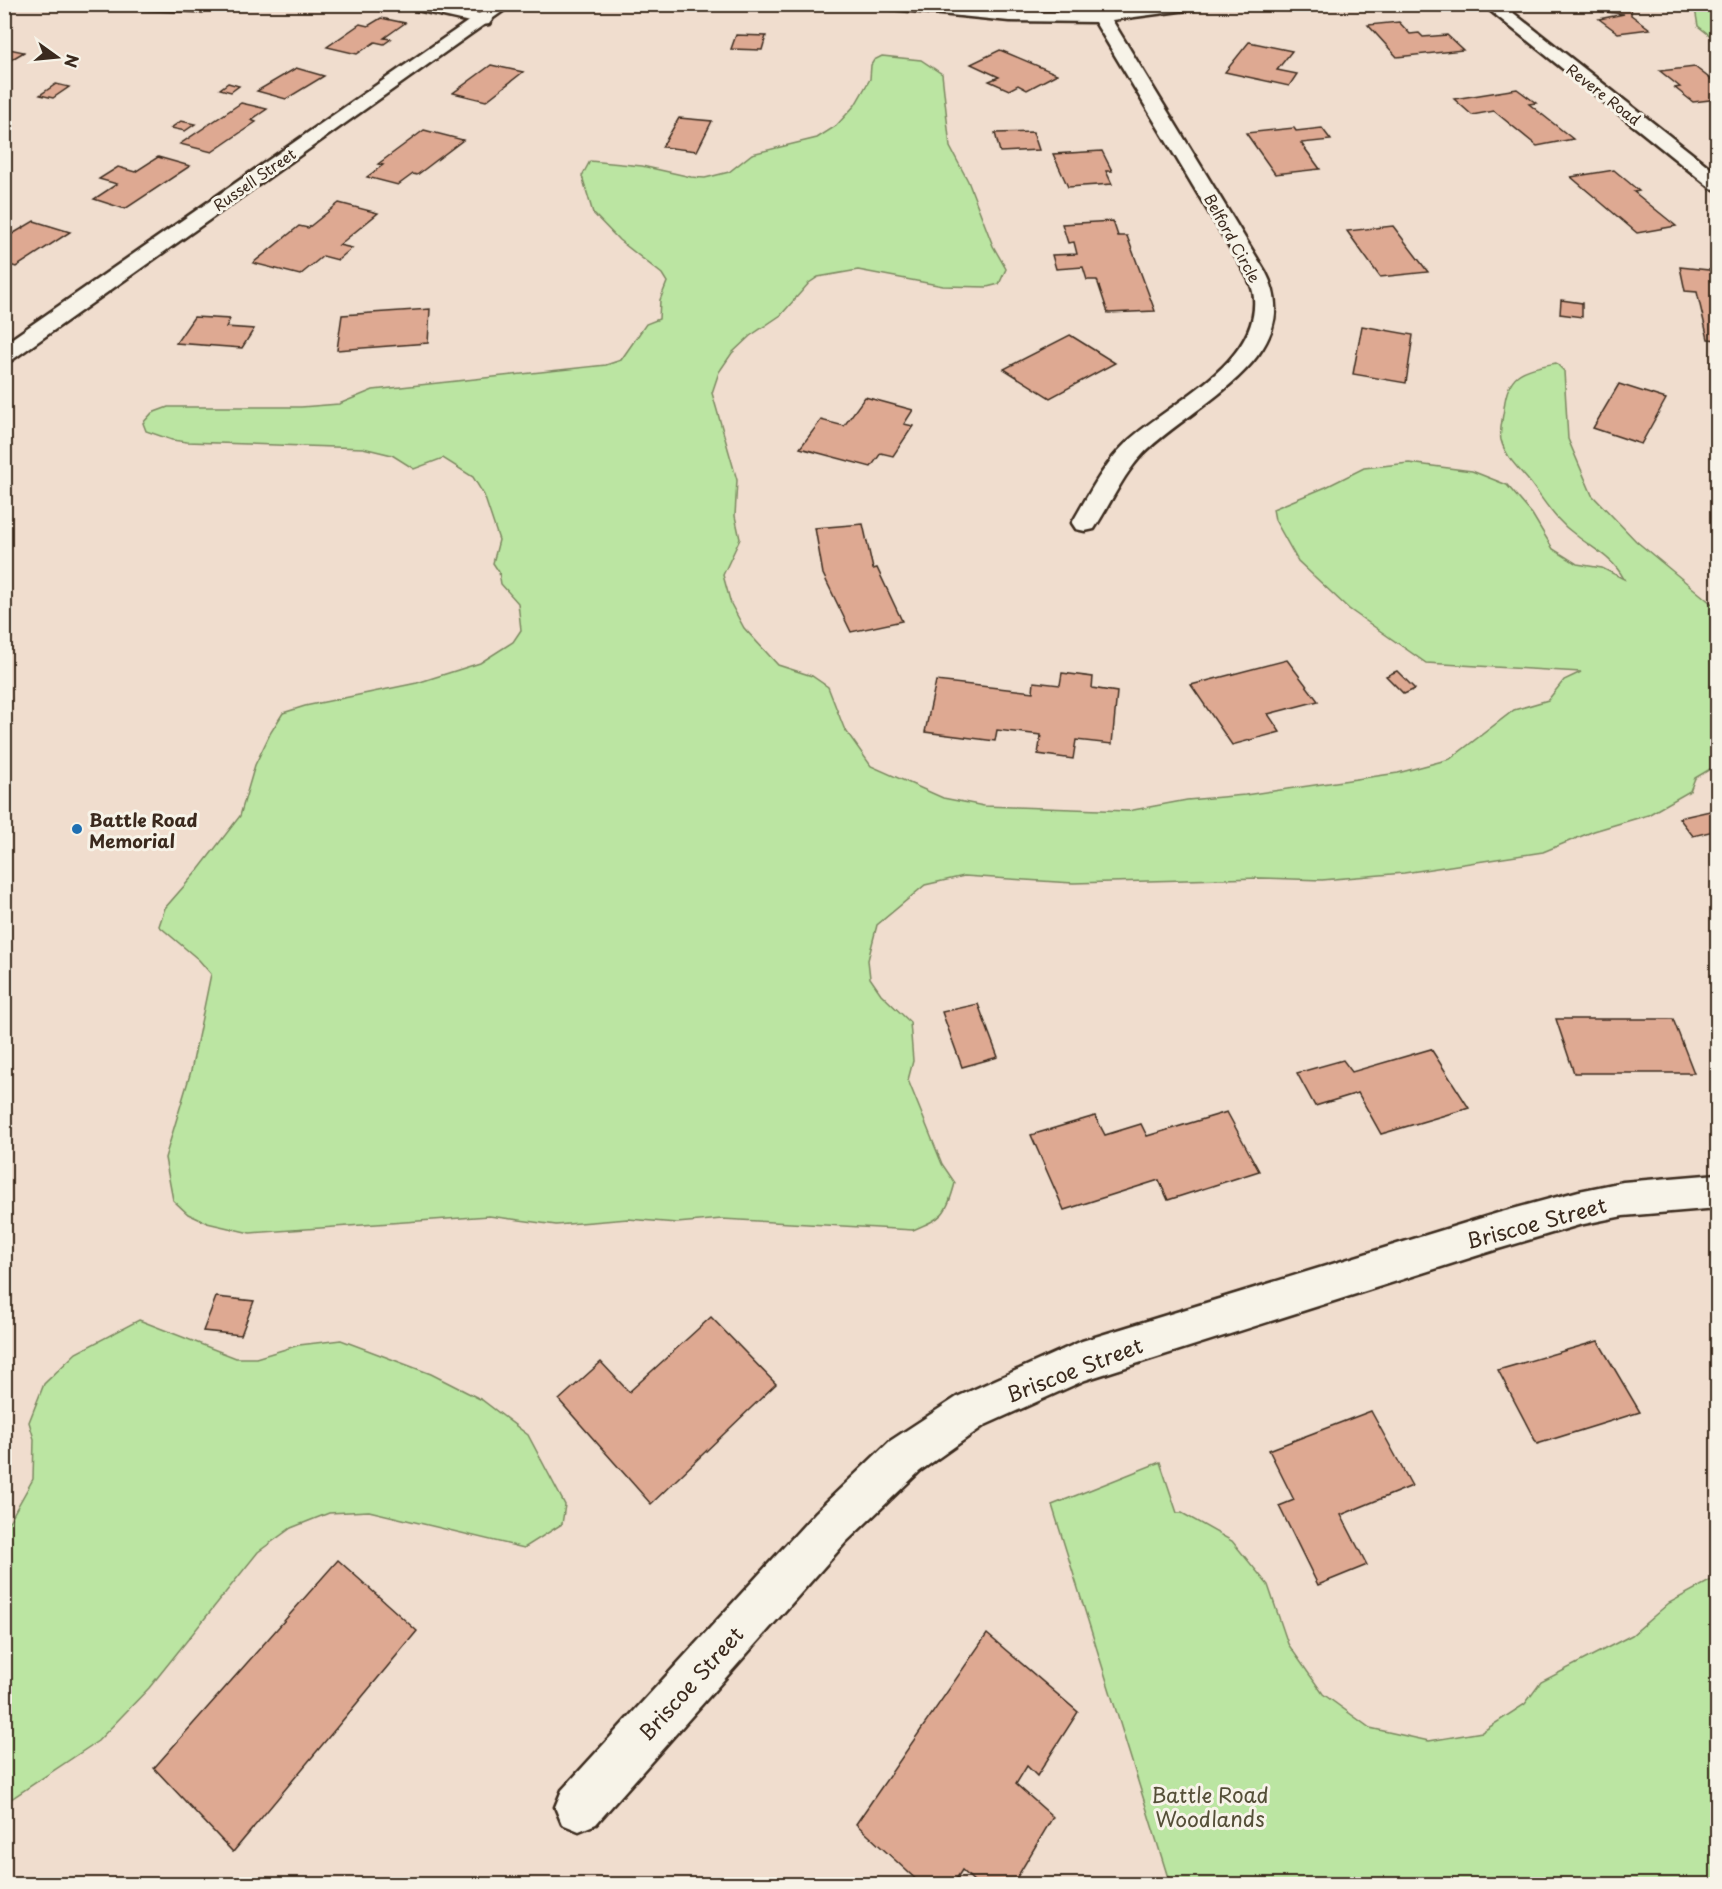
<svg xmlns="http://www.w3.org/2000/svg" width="1722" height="1889" font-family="'Playpen Sans',sans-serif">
	<rect width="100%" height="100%" fill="#f0ddce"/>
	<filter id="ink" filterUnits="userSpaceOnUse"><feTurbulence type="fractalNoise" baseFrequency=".0167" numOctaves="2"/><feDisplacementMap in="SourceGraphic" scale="12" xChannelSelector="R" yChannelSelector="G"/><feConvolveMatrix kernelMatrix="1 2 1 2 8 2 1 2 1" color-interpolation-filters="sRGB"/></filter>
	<g filter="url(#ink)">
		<g fill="#bbe5a2" stroke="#7b8860" stroke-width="1.5">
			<polygon points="1700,6 1717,11 1717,41 1698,26 1695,9"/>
			<path d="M882,56L921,60L942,74L950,147L968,181L993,246L1006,269L999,284L987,287L943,286L858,270L818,277L809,283L781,315L750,336L732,353L719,372L712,393L737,480L735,516L740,539L723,575L731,604L744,628L778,665L812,676L828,687L844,728L871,766L943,798L984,806L1128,811L1187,800L1245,795L1398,773L1450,759L1514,710L1548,700L1564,680L1581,672L1426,663L1349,609L1298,561L1275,520L1273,509L1326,487L1364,468L1409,463L1472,471L1507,485L1532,514L1553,549L1577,564L1602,568L1624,579C1613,558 1595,550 1577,536C1556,521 1547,505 1532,485C1521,470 1506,459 1501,440C1499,431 1503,417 1504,408C1508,371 1523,370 1556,363L1564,371L1568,439L1592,495L1636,541L1717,608V765L1695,778L1690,791L1648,815L1594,831L1543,852L1404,873L1322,880L1261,878L1073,883L964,876L925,885L877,925L868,960L870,978L881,994L910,1022L913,1061L908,1080L942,1164L955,1183C947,1214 943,1218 913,1230L722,1219L677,1223L628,1219L556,1225L489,1216L250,1233L207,1223L188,1214L173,1200L165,1158L191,1071L211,974L199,960L159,926L165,908L199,869L240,816L255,765L271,732L283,713L305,706L417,683L480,663L513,642L521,630L518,603L501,584L499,572L493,563L499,540L484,495L473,477L443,458L414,469L392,455L363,448L187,442L172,440L146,431L143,423L152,413L168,407H301L339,404L373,390L606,365L621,360L646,324L659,319L660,300L667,282L662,274L619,240L593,213L582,176L590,161L642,166L691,177L705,178L729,172L752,154L817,138L836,126L855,105L870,79L871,65L874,60Z"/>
			<polygon points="139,1320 236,1358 256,1358 299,1345 341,1340 431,1374 482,1400 528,1435 565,1505 562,1524 524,1548 369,1511 329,1513 291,1528 258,1552 149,1688 98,1741 5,1803 5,1525 10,1520 33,1479 34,1439 29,1422 44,1384 76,1353"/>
			<polygon points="1160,1462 1177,1513 1182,1513 1232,1541 1268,1585 1288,1644 1323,1694 1370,1728 1429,1741 1482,1732 1525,1704 1541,1682 1632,1635 1669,1603 1717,1577 1717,1884 1170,1884 1052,1505"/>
		</g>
		<g fill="#dea992" stroke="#3b2a1e" stroke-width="1.5">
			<polygon points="136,4 209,4 203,13 131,10"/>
			<polygon points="1590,4 1632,4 1631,15 1650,29 1618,33 1599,19 1624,14 1589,10"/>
			<polygon points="381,18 405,23 384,38 391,39 384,44 375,42 357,54 327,47 360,24 368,26"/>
			<polygon points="1399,22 1410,34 1419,33 1423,37 1447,35 1463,50 1397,57 1368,25"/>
			<polygon points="736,35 766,36 762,50 731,49"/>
			<polygon points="1249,42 1292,51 1277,70 1297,74 1289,86 1225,72"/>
			<polygon points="4,48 24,52 4,64"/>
			<polygon points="1000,50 1057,74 1027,90 1018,85 1009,90 989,81 999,77 971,64"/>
			<polygon points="491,65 523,72 486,101 453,93"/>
			<polygon points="1695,67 1713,81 1718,81 1718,99 1693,102 1675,88 1680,87 1660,71"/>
			<polygon points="296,68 324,76 286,99 257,91"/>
			<polygon points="228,83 239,86 231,92 220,89"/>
			<polygon points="56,84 69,87 53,98 40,95"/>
			<polygon points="1517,89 1536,103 1529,104 1573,139 1537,146 1494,111 1472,115 1454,99"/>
			<polygon points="241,103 267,109 251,120 256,122 212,152 180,144"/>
			<polygon points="679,118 712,121 697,151 662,147"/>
			<polygon points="181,121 195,124 185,131 171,128"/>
			<polygon points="1294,128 1296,131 1322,128 1331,140 1301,143 1320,169 1275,174 1246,133"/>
			<polygon points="424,130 463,140 417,175 413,174 398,185 367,177 383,165 378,164"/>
			<polygon points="1033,132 1039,150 1000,152 995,133"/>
			<polygon points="1102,151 1112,171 1106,171 1112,184 1068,187 1053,154"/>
			<polygon points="158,157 190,166 125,209 94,199 117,184 99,179 118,167 135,172"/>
			<polygon points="1614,170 1639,191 1634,192 1676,226 1637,233 1571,177"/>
			<polygon points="339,203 378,213 339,245 352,248 338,260 323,256 300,275 253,263 299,226 308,228"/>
			<polygon points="34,221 70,232 16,267 4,263 4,239"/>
			<polygon points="1113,221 1118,236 1127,236 1155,311 1108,313 1097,280 1087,280 1083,267 1056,269 1052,255 1077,254 1074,242 1068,243 1062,224"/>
			<polygon points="1393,226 1428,272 1380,277 1347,231"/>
			<polygon points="1680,267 1718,271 1718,340 1708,339 1697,292 1685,291"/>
			<polygon points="1561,300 1582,303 1582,317 1560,314"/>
			<polygon points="430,309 428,343 337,350 342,315"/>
			<polygon points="194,317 230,319 226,327 254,329 242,348 176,343"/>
			<polygon points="1362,326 1413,335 1406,383 1353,374"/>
			<polygon points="1070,335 1115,363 1050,398 1004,369"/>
			<polygon points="1619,384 1666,399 1641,444 1593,428"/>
			<polygon points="865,397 913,410 904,424 913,426 893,456 881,453 871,467 800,448 821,420 844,426"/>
			<polygon points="863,524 873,569 877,568 902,621 851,632 823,574 815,528"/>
			<polygon points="1287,660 1318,701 1268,714 1280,732 1232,745 1191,685"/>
			<polygon points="1397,671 1415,689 1404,694 1386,676"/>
			<polygon points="1062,673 1093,677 1092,688 1117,692 1112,744 1076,740 1073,759 1038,754 1041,735 997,730 995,741 925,732 936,681 1033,692 1034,682 1060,685"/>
			<polygon points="1714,810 1718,814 1718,830 1693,836 1679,818"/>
			<polygon points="978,1004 998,1057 962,1067 942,1012"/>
			<polygon points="1556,1019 1673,1019 1694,1073 1574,1073"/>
			<polygon points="1431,1049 1469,1108 1381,1134 1358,1093 1315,1106 1297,1073 1343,1060 1352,1072"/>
			<polygon points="1227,1112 1259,1171 1168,1200 1159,1180 1064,1210 1031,1135 1095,1116 1105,1135 1141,1124 1147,1136"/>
			<polygon points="216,1297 254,1301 241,1335 203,1331"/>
			<polygon points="711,1317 776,1384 651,1504 559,1400 601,1362 629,1392"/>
			<polygon points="1598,1341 1640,1412 1537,1444 1498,1370"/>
			<polygon points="1371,1411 1412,1486 1341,1515 1367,1565 1318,1585 1279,1506 1294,1500 1269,1450"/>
			<polygon points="338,1560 417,1631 233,1852 154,1768"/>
			<polygon points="987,1634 1078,1712 1037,1776 1027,1766 1016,1784 1053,1817 1013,1884 977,1884 962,1870 953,1884 921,1884 856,1824"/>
		</g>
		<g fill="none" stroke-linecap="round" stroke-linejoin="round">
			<g stroke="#3b2a1e" stroke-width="5">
				<g id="street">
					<polygon points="406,4 439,4 489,16 492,20 489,24 483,25 408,8"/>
					<path d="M883,4C941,4 999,12 1057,12C1106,12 1154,4 1203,4L1195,9L1112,20L1265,271C1311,357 1189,406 1142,455C1122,476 1110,505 1094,529L1085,531L1076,529L1072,523C1088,496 1103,465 1126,443C1168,403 1259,365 1254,298C1253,283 1242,268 1235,256L1095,22L1009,21L891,9Z"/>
					<polygon points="1482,4 1502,4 1718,174 1718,190 1711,188"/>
					<polygon points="1718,1174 1718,1208 1623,1216 1579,1225 1498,1249 1085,1380 985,1425 920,1471 846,1542 596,1824 579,1831 562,1824 555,1807 562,1790 816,1512 890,1441 957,1397 1082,1341 1498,1213 1579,1191 1623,1182"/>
				</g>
			</g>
			<g stroke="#3b2a1e" stroke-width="5">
				<polygon id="secondary" points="493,4 513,4 12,360 4,362 4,344"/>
			</g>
			<use href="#street" fill="#f7f3e8" fill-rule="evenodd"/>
			<use href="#secondary" fill="#f7f3e8" fill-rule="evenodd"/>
		</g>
	</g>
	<circle fill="#1f6fb2" stroke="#f7f3e8" stroke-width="2" cx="77" cy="829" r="6"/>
	<g text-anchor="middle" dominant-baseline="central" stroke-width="6" stroke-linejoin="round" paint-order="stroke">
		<g font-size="15" fill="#3b2a1e" stroke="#f7f3e8">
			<text transform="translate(1604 94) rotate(38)">Revere Road</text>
			<text transform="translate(254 179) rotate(-35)">Russell Street</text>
			<text transform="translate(1233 238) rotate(61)">Belford Circle</text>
		</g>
		<g font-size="18" font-weight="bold" fill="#3b2a1e" stroke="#f7f3e8" text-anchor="start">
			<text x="89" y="819">Battle Road<tspan x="89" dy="21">Memorial</tspan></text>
		</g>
		<g font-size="21" fill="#3b2a1e" stroke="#f7f3e8">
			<text transform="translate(1536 1222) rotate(-15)">Briscoe Street</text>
			<text transform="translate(1074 1369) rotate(-21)">Briscoe Street</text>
			<text transform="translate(690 1683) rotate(-48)">Briscoe Street</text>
		</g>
		<g font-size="21" fill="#554f38" stroke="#f7f3e8">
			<text x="1210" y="1794">Battle Road<tspan x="1210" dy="24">Woodlands</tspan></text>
		</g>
	</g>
	<rect width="1722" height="1889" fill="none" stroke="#f7f3e8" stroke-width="24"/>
	<rect x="12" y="12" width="1698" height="1865" fill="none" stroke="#3b2a1e" stroke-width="2" filter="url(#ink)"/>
	<g transform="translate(57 57) rotate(105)" stroke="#f7f3e8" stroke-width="4.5" paint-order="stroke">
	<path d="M0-4.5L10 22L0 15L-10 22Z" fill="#3b2a1e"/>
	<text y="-9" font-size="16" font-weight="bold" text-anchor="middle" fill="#3b2a1e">N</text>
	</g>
</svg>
